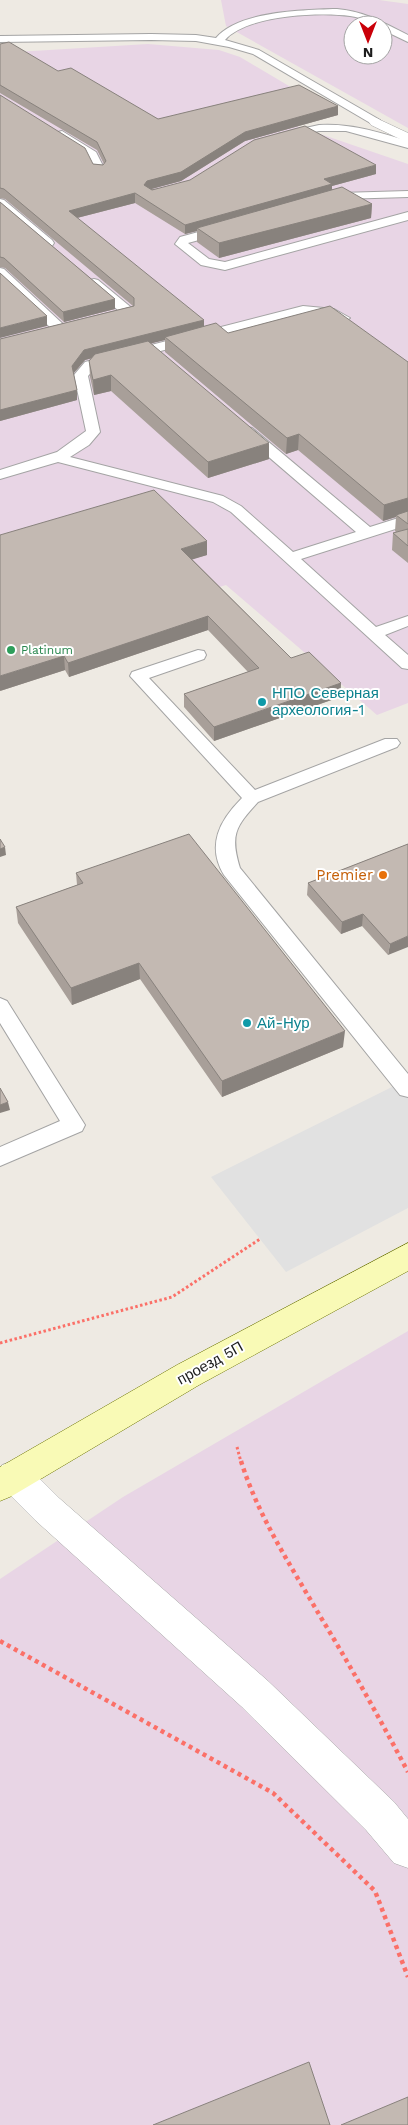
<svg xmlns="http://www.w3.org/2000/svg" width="408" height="2125" font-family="'Work Sans',sans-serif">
	<rect width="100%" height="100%" fill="#eeeae3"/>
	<g fill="#e8d5e5" fill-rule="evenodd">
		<path d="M221,0H379L408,4V128L226,26ZM353,25H383V55H353Z"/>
		<polygon points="148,44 219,50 240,57 338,115 297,126 408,164 408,703 377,715 226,585 134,613 0,586 0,53"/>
		<polygon points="408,1331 408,2125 0,2125 0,1579 123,1497"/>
	</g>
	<polygon fill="#e1e1e1" points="408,1079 408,1208 286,1272 211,1177"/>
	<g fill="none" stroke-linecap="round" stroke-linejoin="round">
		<g stroke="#a4a4a4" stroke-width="2">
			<g id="lane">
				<path d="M337,9C364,11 384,23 408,35V42L383,30V25C371,25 362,17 350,16C320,12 246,15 225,40L259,50L380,120V124H372L253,54L229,47L196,41L151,40L0,42V36L151,34L196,35L216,38C239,11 303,10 337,9Z"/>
				<path d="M319,125C350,123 378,132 408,141V148L346,131H319L282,139L277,136L278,134Z"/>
				<polygon points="62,131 96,152 105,170 103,172 95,172 87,156 58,136 58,132"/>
				<polygon points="408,191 408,197 341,199 330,202 324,199 340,193"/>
				<polygon points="0,199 4,200 52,240 54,243 52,246 44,246 0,208"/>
				<polygon points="408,212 408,220 225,270 201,265 175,244 180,237 224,225 228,226 228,232 188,243 209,259 225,262"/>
				<polygon points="0,268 4,269 65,326 66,329 65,332 55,332 0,279"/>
				<polygon points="94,279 98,280 133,309 134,312 133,315 107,322 102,321 101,318 102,315 119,311 90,286 88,283 90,280"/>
				<polygon points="303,306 334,309 350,318 344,322 328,315 303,314 95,368 88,376 100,432 89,445 70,457 223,496 241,506 293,552 356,532 242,434 240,431 247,427 252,428 370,527 408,515 408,525 301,559 376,627 408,616 408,626 385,635 408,655 408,669 402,668 231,512 213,502 58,462 0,479 0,470 57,452 86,431 74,375 85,362"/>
				<path d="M198,650L204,651L206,655L204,659L149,678L255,790L385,739H397L400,743L397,747L258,802C235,827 230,835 240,868L408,1074V1097L400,1095L224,875C206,845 220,820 242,798L130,676L132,672Z"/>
				<polygon points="0,998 7,1001 85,1125 82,1131 0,1166 0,1147 60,1121 0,1023"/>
			</g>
		</g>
		<g stroke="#a4a4a4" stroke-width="1">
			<g id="street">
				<polygon points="376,118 408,133 408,143 371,125 369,122"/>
				<polygon points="14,1461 26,1465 59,1498 268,1681 394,1802 408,1819 408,1868 394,1863 366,1830 242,1707 35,1520 2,1487 0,1470 2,1465"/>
			</g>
		</g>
		<g stroke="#6d7504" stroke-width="1">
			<polygon id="secondary" points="408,1243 408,1271 199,1385 12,1496 0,1501 0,1467 177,1365"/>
		</g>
		<g stroke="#fb7068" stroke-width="3" stroke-dasharray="2.5 2.5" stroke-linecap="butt">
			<polyline points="0,1343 172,1297 260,1239"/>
			<polyline points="237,1447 241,1462"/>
		</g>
		<g stroke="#fb7068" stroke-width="4.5" stroke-dasharray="4 4" stroke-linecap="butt">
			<path d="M241,1461C258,1516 291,1566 320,1616C351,1667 380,1719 408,1772"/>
			<polyline points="0,1641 273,1793 375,1891 408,1977"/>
		</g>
		<use href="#lane" fill="#fff" fill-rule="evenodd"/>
		<use href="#street" fill="#fff" fill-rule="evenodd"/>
		<use href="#secondary" fill="#f9fab6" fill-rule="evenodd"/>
	</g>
	<g fill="#a89f99">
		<polygon points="0,44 158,119 338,106 338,115 245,141 181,181 151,189 376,174 332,186 332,189 372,204 371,218 219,258 197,242 197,231 185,234 135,203 77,218 204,326 228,333 408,362 408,563 392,550 393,533 396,532 395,531 396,517 383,521 298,450 286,454 165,352 165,340 151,343 269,459 208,478 111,391 94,395 90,377 89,361 92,358 85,360 73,374 77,390 77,400 0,421 0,339 133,306 5,199 0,198 0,95 93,164 103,165 104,164 97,150 0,93"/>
		<polygon points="0,202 115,299 115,309 64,322 5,268 0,267"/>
		<polygon points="207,541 207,555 192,559 291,658 341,683 340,697 214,741 184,707 184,694 248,672 208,630 69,677 65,670 0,691"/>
		<polygon points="408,844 388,955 362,926 341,934 307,895 308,883"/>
		<polygon points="76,873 343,1047 222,1097 140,979 72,1005 18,923 16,907 77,885"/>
	</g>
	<g fill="#88827d">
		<polygon points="338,106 338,115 245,141 181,181 148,190 144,185 147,181 245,132"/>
		<polygon points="376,165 376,174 332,186 332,193 197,228 197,231 185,234 185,225 324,179"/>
		<polygon points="135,193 135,203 69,220 69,211"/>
		<polygon points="372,204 371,218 219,258 219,243"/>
		<polygon points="115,299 115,309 64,322 63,312"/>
		<polygon points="47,316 47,326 0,338 0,328"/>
		<polygon points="204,320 204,329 165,337 165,340 85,360 72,375 72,366 84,350"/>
		<polygon points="111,375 111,391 94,395 93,380"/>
		<polygon points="77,390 77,400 0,421 0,410"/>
		<polygon points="299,434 298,450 286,454 287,438"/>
		<polygon points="269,443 269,459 208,478 208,462"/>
		<polygon points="408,498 408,514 396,515 396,517 383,521 384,505"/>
		<polygon points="207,541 207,555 181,563 181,549"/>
		<polygon points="208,616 208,630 69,677 68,663"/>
		<polygon points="64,656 65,670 0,691 0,676"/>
		<polygon points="341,683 340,697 214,741 214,727"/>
		<polygon points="5,847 6,855 0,857 0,849"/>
		<polygon points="363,914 362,926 341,934 342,922"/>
		<polygon points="408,936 408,947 388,955 390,944"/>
		<polygon points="139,963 140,979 72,1005 71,988"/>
		<polygon points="345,1031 343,1047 222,1097 222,1081"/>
		<polygon points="8,1102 10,1110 0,1113 0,1105"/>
	</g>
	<g fill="#c3b9b2" stroke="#88827d">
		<polygon points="9,42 58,71 71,68 158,119 299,85 338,106 245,132 181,172 147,181 144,185 152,190 190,180 254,140 305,126 376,165 324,179 332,184 185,225 135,193 69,211 204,320 84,350 72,366 77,390 0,410 0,339 134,306 134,298 4,189 0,188 0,95 85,148 93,164 103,165 106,161 97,142 0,85 0,44"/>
		<polygon points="342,187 372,204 219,243 197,228"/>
		<polygon points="0,202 115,299 63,312 4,258 0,257"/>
		<polygon points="0,273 47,316 0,328"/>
		<polygon points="330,306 408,362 408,498 384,505 299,434 287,438 165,337 216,323 228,333"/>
		<polygon points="148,341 269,443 208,462 111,375 93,380 89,361 95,354"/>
		<polygon points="154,490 207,541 181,549 291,658 309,652 341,683 214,727 184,694 259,668 208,616 68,663 64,656 0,676 0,535"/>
		<polygon points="408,511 408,524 396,515"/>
		<polygon points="408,529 408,546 393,533"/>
		<polygon points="189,834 345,1031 222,1081 139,963 71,988 16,907 83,883 76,873"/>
		<polygon points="0,839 5,847 0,849"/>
		<polygon points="408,844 408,936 390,944 363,914 342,922 308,883"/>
		<polygon points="0,1088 8,1102 0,1105"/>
		<polygon points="309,2062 330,2125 153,2125"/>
		<polygon points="408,2097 408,2125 341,2125"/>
	</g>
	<circle fill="#2e9e5b" stroke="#fff" stroke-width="2" cx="11" cy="650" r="5"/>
	<g fill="#0f9aa8" stroke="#fff" stroke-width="2">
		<circle cx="262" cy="702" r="5"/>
		<circle cx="247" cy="1023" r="5"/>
	</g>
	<circle fill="#e8710a" stroke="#fff" stroke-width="2" cx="383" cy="875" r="5"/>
	<g text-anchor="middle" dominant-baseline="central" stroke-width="4" stroke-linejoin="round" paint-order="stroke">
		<g font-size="12" fill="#27864d" stroke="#fff" text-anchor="start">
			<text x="21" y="650">Platinum</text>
		</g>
		<g font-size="15" fill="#0d838f" stroke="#fff" text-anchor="start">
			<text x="272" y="693">НПО Северная<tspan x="272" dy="17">археология-1</tspan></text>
			<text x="257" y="1023">Ай-Нур</text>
		</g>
		<g font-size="15" fill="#c56008" stroke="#fff" text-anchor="end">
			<text x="373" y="875">Premier</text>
		</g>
		<g font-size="15" fill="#1d1d1d" stroke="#fff">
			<text transform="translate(210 1363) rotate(-29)">проезд 5П</text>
		</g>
	</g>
	<g transform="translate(368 40) rotate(180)"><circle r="24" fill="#ffffff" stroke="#a5a5a5"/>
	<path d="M0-4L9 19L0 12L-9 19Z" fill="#ca0009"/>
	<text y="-8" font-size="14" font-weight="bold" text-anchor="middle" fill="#1d1d1d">N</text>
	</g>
</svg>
